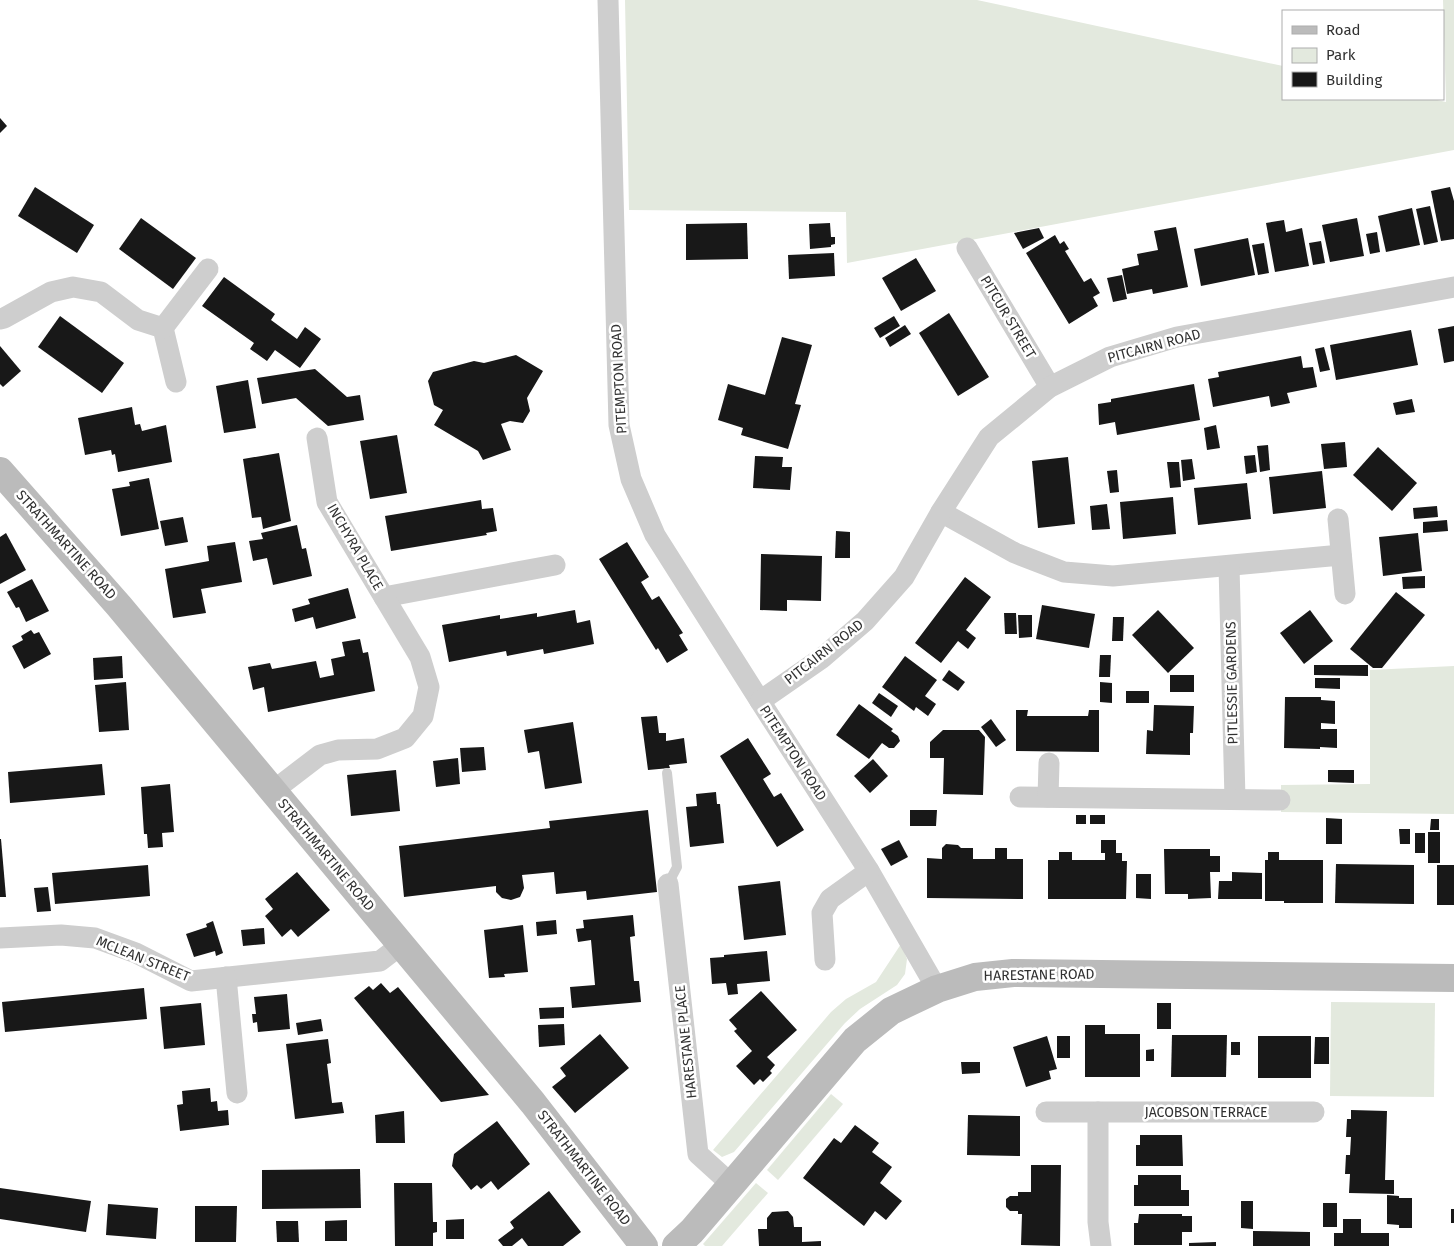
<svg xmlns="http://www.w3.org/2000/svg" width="1454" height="1246" font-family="'Fira Sans',sans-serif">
	<rect width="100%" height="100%" fill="#fff"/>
	<g fill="#e3e9de">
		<polygon points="625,0 977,0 1283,66 1283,99 1433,99 1446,102 1443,0 1454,0 1454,150 847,263 846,212 629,210"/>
		<polygon points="1454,666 1454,814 1281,812 1281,785 1370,784 1370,670"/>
		<polygon points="901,944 907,959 905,974 897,985 860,1009 845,1023 734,1152 722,1157 713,1150 831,1012 846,999 876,982"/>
		<polygon points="1331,1002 1435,1003 1434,1097 1330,1096"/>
		<polygon points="831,1094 843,1104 778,1180 767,1170"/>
		<polygon points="756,1183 768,1193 722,1246 705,1246 703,1244"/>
	</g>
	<g fill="#181818">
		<polygon points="0,118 7,126 0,133"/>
		<polygon points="35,187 94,225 77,253 18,216"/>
		<polygon points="1450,187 1454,201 1454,239 1441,241 1431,191"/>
		<polygon points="1430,206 1438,242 1424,245 1416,209"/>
		<polygon points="1412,208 1420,245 1386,252 1378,216"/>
		<polygon points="141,218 196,258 173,289 119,249"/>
		<polygon points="1357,218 1364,256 1330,262 1322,225"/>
		<polygon points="1284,220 1286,232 1302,228 1309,266 1275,272 1266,223"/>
		<polygon points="747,223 748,259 686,260 686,224"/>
		<polygon points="830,223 831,237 835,237 835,244 831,245 831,247 810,249 809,224"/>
		<polygon points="1176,227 1188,287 1153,294 1152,289 1127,294 1122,269 1139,265 1137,254 1158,250 1154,231"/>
		<polygon points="1039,228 1044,238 1023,249 1014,233"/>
		<polygon points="1377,232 1380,252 1370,254 1366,234"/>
		<polygon points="1055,235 1060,244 1064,241 1069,249 1065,251 1084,282 1091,278 1100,293 1093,297 1098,306 1069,324 1026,253"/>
		<polygon points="1248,238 1255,275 1201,286 1194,249"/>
		<polygon points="1321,241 1325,263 1313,265 1309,243"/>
		<polygon points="1264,243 1269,273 1258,275 1252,245"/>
		<polygon points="834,253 835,276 789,279 788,255"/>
		<polygon points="916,258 936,291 901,311 882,278"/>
		<polygon points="1122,275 1127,299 1113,302 1107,278"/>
		<polygon points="224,277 275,314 271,320 297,339 305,327 321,339 300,368 275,350 267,361 250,349 254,343 202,306"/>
		<polygon points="949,313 989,377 958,396 919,333"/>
		<polygon points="60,316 124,363 102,393 38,347"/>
		<polygon points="894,316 900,326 880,338 874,328"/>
		<polygon points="905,325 911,334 890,347 885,338"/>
		<polygon points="1454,326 1454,361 1444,363 1438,329"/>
		<polygon points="1411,330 1418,365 1336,380 1330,345"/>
		<polygon points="782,337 812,345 795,404 801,405 788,449 741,435 743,428 718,420 728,384 765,395"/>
		<polygon points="0,346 21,371 3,387 0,384"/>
		<polygon points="1324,347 1330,370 1320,372 1315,349"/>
		<polygon points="516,355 543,371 527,398 530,411 523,423 510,421 501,424 511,450 483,460 478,451 434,425 443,410 434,405 428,381 433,372 474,361 484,363"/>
		<polygon points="1301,356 1303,368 1313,367 1317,387 1287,393 1290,403 1271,407 1269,396 1213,407 1208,379 1219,377 1218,372"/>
		<polygon points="315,369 347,397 360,395 364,420 328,426 296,398 262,404 257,378"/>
		<polygon points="248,380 256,428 224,433 216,386"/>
		<polygon points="1194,384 1200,420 1117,435 1115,422 1099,425 1098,404 1111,402 1111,399"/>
		<polygon points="1412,399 1415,412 1396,415 1393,403"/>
		<polygon points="132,407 135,425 140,424 142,431 166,425 172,462 118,472 115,454 112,455 111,450 85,455 78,418"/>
		<polygon points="1216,425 1220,448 1207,450 1204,428"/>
		<polygon points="397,435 407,493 370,499 360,441"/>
		<polygon points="1345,442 1347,467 1324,469 1321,444"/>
		<polygon points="1268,445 1270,470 1260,472 1257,446"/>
		<polygon points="1378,447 1417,483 1392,511 1353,475"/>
		<polygon points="279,453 291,521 263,529 261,517 252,518 243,459"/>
		<polygon points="1255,455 1257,472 1246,474 1244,456"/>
		<polygon points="755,456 783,457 782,467 792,467 790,490 753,488"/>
		<polygon points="1068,457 1075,524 1038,528 1032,461"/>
		<polygon points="1192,459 1195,479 1183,481 1181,460"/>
		<polygon points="1167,462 1179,462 1181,487 1170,488"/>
		<polygon points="1117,470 1119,492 1110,493 1107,471"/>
		<polygon points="1322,471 1326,508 1273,514 1269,477"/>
		<polygon points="149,478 159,529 121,536 112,489 130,486 129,482"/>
		<polygon points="1247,483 1251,519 1198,525 1194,488"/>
		<polygon points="1173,497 1176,534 1123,539 1120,502"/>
		<polygon points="481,500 482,509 493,508 497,531 486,533 487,535 391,551 385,516"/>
		<polygon points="1107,504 1110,529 1092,530 1090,506"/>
		<polygon points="1437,506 1438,517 1414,519 1413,508"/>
		<polygon points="183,517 188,542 165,546 160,521"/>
		<polygon points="1447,520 1448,531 1423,533 1423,522"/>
		<polygon points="297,525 302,549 306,548 312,576 273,585 267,558 253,561 249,541 263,539 261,533"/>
		<polygon points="836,531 850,532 850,558 835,558"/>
		<polygon points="6,533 26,570 0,584 0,537"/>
		<polygon points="1418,533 1422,571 1383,576 1379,537"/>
		<polygon points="235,542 242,582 201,589 206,613 173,618 165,569 209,561 207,546"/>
		<polygon points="627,542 649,577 641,582 652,600 659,596 683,633 679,635 688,650 667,663 658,648 656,650 599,559"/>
		<polygon points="761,554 822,556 821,601 787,600 787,611 760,610"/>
		<polygon points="1425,576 1425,588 1403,589 1402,577"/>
		<polygon points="965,577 991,597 966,630 976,638 968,649 958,641 941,663 915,643"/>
		<polygon points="32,579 49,611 26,622 19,607 16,608 7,592"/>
		<polygon points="348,588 356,618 316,629 313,617 295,622 292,609 310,604 308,599"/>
		<polygon points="1396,592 1425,615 1382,668 1373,668 1350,649"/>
		<polygon points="1042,605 1095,614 1089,648 1036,639"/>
		<polygon points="575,610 577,623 590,620 594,644 544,654 543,649 507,656 506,651 449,662 442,625 500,615 500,619 537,613 537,617"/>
		<polygon points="1158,610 1194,648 1168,673 1132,635"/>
		<polygon points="1310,610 1333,641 1304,664 1280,633"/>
		<polygon points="1004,613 1016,613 1017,634 1005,634"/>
		<polygon points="1018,615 1032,615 1032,637 1019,638"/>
		<polygon points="1113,617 1124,617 1123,641 1112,641"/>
		<polygon points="31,630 34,634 39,632 51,654 24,669 12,646 23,640 21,636"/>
		<polygon points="360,639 363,653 368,652 375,691 268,712 264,687 253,690 248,667 270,663 272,669 316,661 320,678 334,675 331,659 345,656 342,642"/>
		<polygon points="1100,655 1111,655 1110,677 1099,677"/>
		<polygon points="122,656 123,678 94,680 93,658"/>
		<polygon points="905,656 937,680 925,696 936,704 928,716 916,707 914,711 882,687"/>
		<polygon points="1314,665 1368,665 1368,676 1314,675"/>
		<polygon points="949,670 965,682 958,691 942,680"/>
		<rect x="1170" y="675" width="24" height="17"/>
		<polygon points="1315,678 1340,678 1340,689 1315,688"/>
		<polygon points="126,682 129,730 99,732 95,685"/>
		<polygon points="1100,682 1112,683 1112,703 1100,702"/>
		<rect x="1126" y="691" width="23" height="12"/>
		<polygon points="879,693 898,706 891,717 872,703"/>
		<polygon points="1285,697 1321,697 1321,700 1335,701 1335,724 1321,723 1321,729 1337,729 1337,748 1320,747 1320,749 1284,748"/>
		<polygon points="859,704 893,729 891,731 898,736 900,741 894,748 889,748 882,743 869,759 836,735"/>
		<polygon points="1154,705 1194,706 1193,733 1190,733 1190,755 1146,754 1147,730 1153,731"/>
		<polygon points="1016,710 1028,710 1027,716 1088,716 1089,710 1099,710 1099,752 1016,751"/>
		<polygon points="657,716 659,733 666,733 666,741 684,738 687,763 669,765 670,768 648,770 641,717"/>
		<polygon points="991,719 1006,740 996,747 981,727"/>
		<polygon points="573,722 582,783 545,789 539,751 528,753 524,730"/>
		<polygon points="943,730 979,730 985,737 983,795 943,794 944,758 930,758 930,742"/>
		<polygon points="748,738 771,774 763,779 774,797 781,793 804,830 777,847 720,756"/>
		<polygon points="484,747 486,770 462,772 460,748"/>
		<polygon points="458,758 460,784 436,787 433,761"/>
		<polygon points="873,759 888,776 870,793 854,776"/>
		<polygon points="102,764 105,795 10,803 8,772"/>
		<polygon points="396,770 400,811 351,816 347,775"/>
		<polygon points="1328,770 1354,770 1354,783 1328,782"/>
		<polygon points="170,784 174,832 162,833 163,847 148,848 147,834 144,834 141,787"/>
		<polygon points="716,792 717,804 720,804 724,843 690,847 686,807 697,806 696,794"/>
		<polygon points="648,810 657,892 587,900 586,891 556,894 554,872 522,875 524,888 520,897 511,900 502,898 496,892 496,886 404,897 399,846 550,828 549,821"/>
		<polygon points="910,810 937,810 936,826 910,826"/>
		<rect x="1076" y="815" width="10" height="9"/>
		<rect x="1090" y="815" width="15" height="9"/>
		<polygon points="1326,818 1342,819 1342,844 1326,844"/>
		<polygon points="1431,819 1439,819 1439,830 1430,830"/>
		<polygon points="1399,829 1410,829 1410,844 1400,844"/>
		<rect x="1428" y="832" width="12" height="31"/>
		<rect x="1415" y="833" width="10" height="20"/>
		<polygon points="0,839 1,839 6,897 0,897"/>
		<polygon points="899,840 908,857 891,866 881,849"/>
		<polygon points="1101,840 1116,840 1116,853 1122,853 1122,861 1127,861 1126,899 1048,899 1048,860 1059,860 1059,852 1072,852 1072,860 1105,860 1105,853 1101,853"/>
		<polygon points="946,844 958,845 961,848 973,848 973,859 995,859 995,848 1007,848 1007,859 1023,859 1023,899 927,898 927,858 942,859 942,848"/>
		<polygon points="1164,849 1210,849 1210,856 1220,856 1220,872 1210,872 1211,898 1188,899 1188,894 1165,894"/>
		<polygon points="1268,852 1279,852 1279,860 1323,860 1323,903 1284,903 1284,901 1265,901 1265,860 1268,860"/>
		<polygon points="1336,864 1414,865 1414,904 1335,903"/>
		<polygon points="148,865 150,896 55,904 52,873"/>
		<rect x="1437" y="865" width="17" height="40"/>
		<polygon points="297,872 330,910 298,937 291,929 282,937 265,916 273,909 265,899"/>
		<polygon points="1232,872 1262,873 1262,899 1218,899 1219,881 1232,881"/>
		<polygon points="1136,874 1151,874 1151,899 1136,898"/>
		<polygon points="780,881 786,935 744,940 738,886"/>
		<polygon points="48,887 51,911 37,912 34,888"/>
		<polygon points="633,915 635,936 630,937 634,981 639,981 641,1002 572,1008 570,987 595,985 591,940 578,942 576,929 584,928 583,920"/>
		<polygon points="556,920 557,934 537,936 536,922"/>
		<polygon points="213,921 223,953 216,956 215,951 194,957 186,934 207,927 206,924"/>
		<polygon points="523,925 528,972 504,974 505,977 489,978 484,930"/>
		<polygon points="264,928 265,944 243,946 241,930"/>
		<polygon points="767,951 770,981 737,984 738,994 728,995 726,983 712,984 710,958 724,957 724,955"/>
		<polygon points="381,983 390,993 398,987 489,1095 441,1102 354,998 369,986 373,990"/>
		<polygon points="144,988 147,1019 5,1032 2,1002"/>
		<polygon points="761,991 797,1030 767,1057 775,1065 770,1071 772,1073 763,1082 760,1079 754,1085 736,1066 752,1051 734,1031 737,1029 729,1020"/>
		<polygon points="287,994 290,1029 258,1032 257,1022 253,1023 252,1014 256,1014 254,997"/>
		<polygon points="201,1003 205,1045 164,1049 160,1007"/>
		<rect x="1157" y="1003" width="14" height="26"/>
		<polygon points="564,1007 564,1018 540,1019 539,1008"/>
		<polygon points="321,1019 323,1031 298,1035 296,1023"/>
		<polygon points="564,1024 565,1045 539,1047 538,1025"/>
		<polygon points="1085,1025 1105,1025 1105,1034 1140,1034 1140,1077 1085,1077"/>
		<polygon points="600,1034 629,1068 575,1113 552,1087 566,1076 560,1068"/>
		<polygon points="1172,1035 1227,1035 1226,1077 1171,1077"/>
		<polygon points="1047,1036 1057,1069 1049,1071 1051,1079 1026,1087 1013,1047"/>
		<rect x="1057" y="1036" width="13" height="22"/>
		<rect x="1258" y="1036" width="53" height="42"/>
		<polygon points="1315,1037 1329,1037 1329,1064 1314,1064"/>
		<polygon points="328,1039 331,1063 327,1064 332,1103 342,1102 344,1113 295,1119 286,1044"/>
		<rect x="1231" y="1042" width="9" height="13"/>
		<polygon points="1154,1049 1154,1061 1146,1061 1146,1050"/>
		<polygon points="961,1062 980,1062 980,1073 962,1074"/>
		<polygon points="210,1088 211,1102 217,1101 218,1111 228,1110 229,1125 180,1131 177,1105 183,1104 182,1091"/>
		<polygon points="1351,1110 1387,1111 1385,1180 1394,1180 1394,1194 1349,1193 1350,1174 1345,1174 1346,1155 1350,1155 1351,1137 1346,1137 1347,1119 1351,1119"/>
		<polygon points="404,1111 405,1143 376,1143 375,1115"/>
		<polygon points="968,1115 1020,1116 1020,1156 967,1155"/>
		<polygon points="497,1121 530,1164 498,1190 491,1181 481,1189 477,1185 471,1190 452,1166 454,1154"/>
		<polygon points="855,1125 879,1143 872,1152 892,1167 880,1183 902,1201 886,1220 875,1211 864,1226 803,1178 834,1138 841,1143"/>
		<polygon points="1140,1135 1182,1135 1183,1166 1136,1166 1136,1145 1140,1145"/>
		<polygon points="1031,1165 1061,1165 1060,1246 1021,1245 1022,1214 1018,1214 1018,1211 1010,1211 1006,1207 1006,1199 1010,1196 1018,1196 1018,1192 1031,1192"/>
		<polygon points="360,1169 361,1208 262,1209 262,1170"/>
		<polygon points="1138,1175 1181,1175 1181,1190 1189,1190 1189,1206 1134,1206 1134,1185 1138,1185"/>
		<polygon points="394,1183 432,1183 433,1222 437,1222 437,1232 433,1233 433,1246 395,1246"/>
		<polygon points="0,1188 91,1201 86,1232 0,1219"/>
		<polygon points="549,1191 581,1232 563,1246 528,1246 522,1238 512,1246 503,1246 498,1240 514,1228 510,1222"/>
		<polygon points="1387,1195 1399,1196 1399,1198 1412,1198 1412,1228 1399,1228 1399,1225 1387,1224"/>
		<polygon points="1241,1201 1253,1201 1253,1229 1241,1228"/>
		<rect x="1323" y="1203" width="14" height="24"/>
		<polygon points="108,1204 158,1208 156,1239 106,1235"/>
		<polygon points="195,1206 237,1206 236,1242 195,1242"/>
		<rect x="1451" y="1209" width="3" height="14"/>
		<polygon points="788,1211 793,1217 794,1227 802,1227 802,1242 821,1241 821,1246 759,1246 758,1229 767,1229 767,1218 772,1212"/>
		<polygon points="1139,1214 1182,1214 1182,1216 1192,1216 1192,1232 1182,1232 1182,1245 1134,1245 1134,1223 1138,1223"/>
		<polygon points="464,1219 464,1239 446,1239 446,1220"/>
		<polygon points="1343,1219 1361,1219 1361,1233 1389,1233 1389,1246 1334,1246 1334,1233 1343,1233"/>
		<polygon points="347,1220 347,1241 325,1241 325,1221"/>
		<polygon points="276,1221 298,1221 299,1242 277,1242"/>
		<polygon points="1253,1231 1310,1232 1310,1246 1253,1246"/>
		<polygon points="1216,1242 1216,1246 1189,1246 1189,1243"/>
	</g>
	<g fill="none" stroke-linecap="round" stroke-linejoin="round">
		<polyline stroke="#cecece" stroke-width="10" points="667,773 677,867 668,884"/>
		<g stroke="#cecece" stroke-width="21">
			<polyline points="608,0 619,425 631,479 655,535 760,701 869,871 937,989"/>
			<polyline points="967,248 1050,387"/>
			<polyline points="0,319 4,318 51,292 73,287 101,292 138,320 163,328 176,382"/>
			<polyline points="163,328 208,269"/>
			<polyline points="941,512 1015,553 1064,572 1113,576 1341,555"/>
			<polyline points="1338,519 1345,594"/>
			<polyline points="1229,566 1235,799"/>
			<polyline points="384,597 555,565"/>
			<polyline points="760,701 822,658 865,621 904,577 941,512 989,437 1050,387 1110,357 1177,337 1454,287"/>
			<polyline points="273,791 320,755 338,750 377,749 405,738 423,716 429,687 420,657 327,502 317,438"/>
			<polyline points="1020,797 1280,800"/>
			<polyline points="1048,797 1049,763"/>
			<polyline points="668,884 698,1154 731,1184"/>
			<polyline points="0,938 61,935 95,938 136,953 191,981 380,961 401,945"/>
			<polyline points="825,960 822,913 830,899 869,871"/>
			<polyline points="226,977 237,1093"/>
			<polyline points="1046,1112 1314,1112"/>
			<polyline points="1098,1112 1098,1222 1101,1246"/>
		</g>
		<g stroke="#bbb" stroke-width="28">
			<polyline points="0,471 119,606 533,1103 644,1246"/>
			<polyline points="676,1246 692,1231 855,1040 891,1011 937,989 975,977 1013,973 1454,978"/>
		</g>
	</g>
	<g text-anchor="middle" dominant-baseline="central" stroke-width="5" stroke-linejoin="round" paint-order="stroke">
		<g font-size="14" fill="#313131" stroke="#fff">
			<text transform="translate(1008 317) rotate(59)">PITCUR STREET</text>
			<text transform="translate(1154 346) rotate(-15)">PITCAIRN ROAD</text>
			<text transform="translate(619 379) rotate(-93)">PITEMPTON ROAD</text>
			<text transform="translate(66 545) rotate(48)">STRATHMARTINE ROAD</text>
			<text transform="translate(355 547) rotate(60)">INCHYRA PLACE</text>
			<text transform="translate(824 652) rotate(-38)">PITCAIRN ROAD</text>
			<text transform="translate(1232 683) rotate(-91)">PITLESSIE GARDENS</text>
			<text transform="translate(793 753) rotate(57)">PITEMPTON ROAD</text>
			<text transform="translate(326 855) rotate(50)">STRATHMARTINE ROAD</text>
			<text transform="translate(143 959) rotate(22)">MCLEAN STREET</text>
			<text transform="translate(1039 975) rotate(-1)">HARESTANE ROAD</text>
			<text transform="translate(686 1042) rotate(-96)">HARESTANE PLACE</text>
			<text x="1206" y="1112">JACOBSON TERRACE</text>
			<text transform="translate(584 1168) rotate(52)">STRATHMARTINE ROAD</text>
		</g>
	</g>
	<rect x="1282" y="10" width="162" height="90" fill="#ffffff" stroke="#adadad"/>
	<rect x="1292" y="26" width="25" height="8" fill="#bbbbbb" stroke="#adadad"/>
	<text x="1326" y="35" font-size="15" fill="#313131">Road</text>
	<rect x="1292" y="48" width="25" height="15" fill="#e3e9de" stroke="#adadad"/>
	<text x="1326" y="60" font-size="15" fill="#313131">Park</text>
	<rect x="1292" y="72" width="25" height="15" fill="#181818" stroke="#adadad"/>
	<text x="1326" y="85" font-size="15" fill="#313131">Building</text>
</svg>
